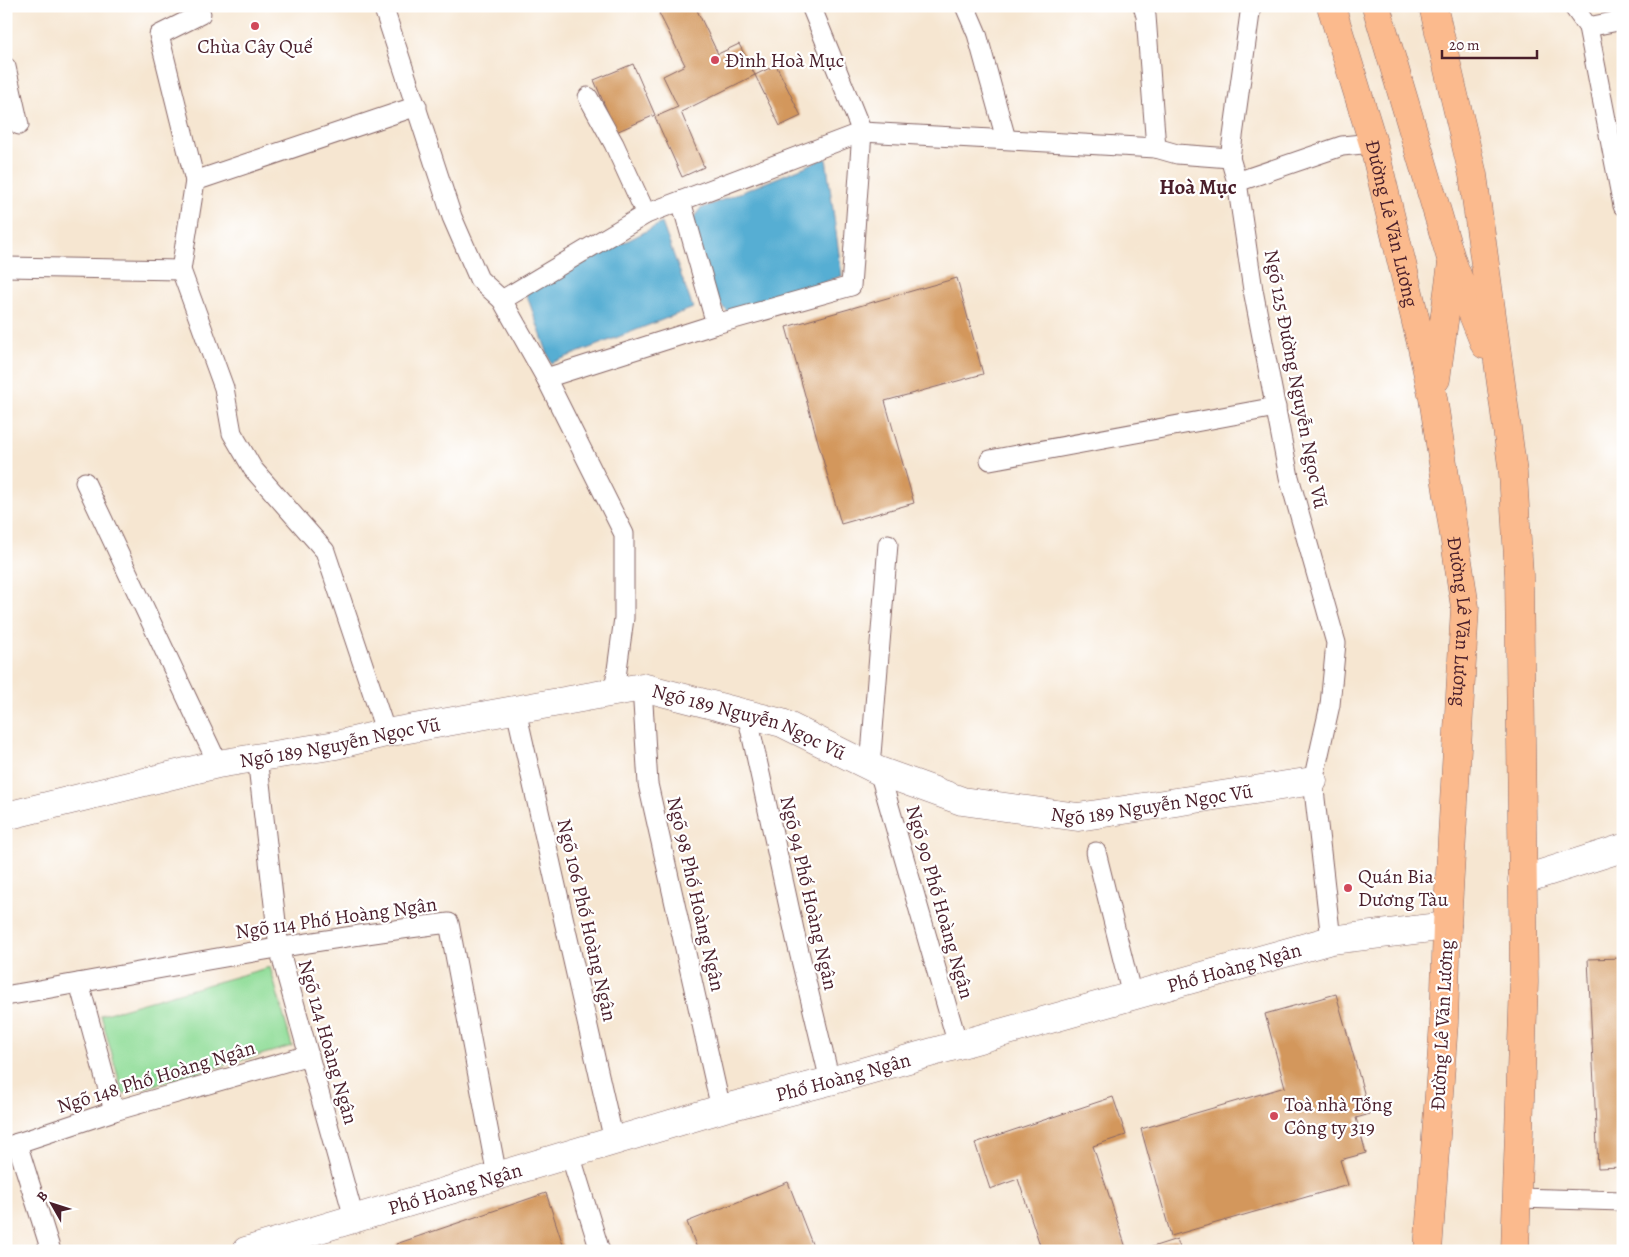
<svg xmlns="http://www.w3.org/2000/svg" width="1629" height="1257" font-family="Alegreya,serif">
	<rect width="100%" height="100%" fill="#fff"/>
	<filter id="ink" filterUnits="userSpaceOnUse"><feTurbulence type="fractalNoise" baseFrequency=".02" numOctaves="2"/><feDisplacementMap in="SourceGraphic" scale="10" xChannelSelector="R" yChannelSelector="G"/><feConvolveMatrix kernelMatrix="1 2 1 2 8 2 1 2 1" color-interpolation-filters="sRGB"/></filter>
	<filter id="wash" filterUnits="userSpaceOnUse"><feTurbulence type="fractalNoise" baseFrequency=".0096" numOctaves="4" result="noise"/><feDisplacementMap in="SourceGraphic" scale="20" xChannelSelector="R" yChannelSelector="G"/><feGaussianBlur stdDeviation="1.12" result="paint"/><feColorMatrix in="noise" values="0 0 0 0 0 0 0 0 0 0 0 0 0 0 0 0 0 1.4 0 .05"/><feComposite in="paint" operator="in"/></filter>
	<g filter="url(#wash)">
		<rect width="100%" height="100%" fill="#f6e6d1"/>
		<polygon fill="#91dd99" stroke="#6e7e62" points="270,967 292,1046 123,1094 101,1015"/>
		<g fill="#56aed3" stroke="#50667f">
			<polygon points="826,158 842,276 735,313 728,312 713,297 692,220 700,209"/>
			<polygon points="662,223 693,308 551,363 526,293"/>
		</g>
		<g id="blocks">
			<g fill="#d3975b">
				<polygon points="671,6 695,6 718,54 739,44 755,75 681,112 704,167 682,177 655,117 678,107 663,76 685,65 659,13"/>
				<polygon points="633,64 655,115 616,132 594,80"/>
				<polygon points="776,65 801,116 780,126 755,75"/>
				<polygon points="957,278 983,374 885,401 914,503 841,524 786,327"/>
				<polygon points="1623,958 1623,1167 1598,1168 1588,959"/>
				<polygon points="1336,994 1370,1114 1356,1118 1366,1153 1340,1160 1348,1185 1171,1236 1141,1129 1285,1087 1265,1014"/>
				<polygon points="1113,1097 1126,1135 1093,1146 1127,1251 1042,1251 1018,1179 990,1189 975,1143"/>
				<polygon points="788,1182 814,1249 698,1251 687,1222"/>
				<polygon points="546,1193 565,1251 398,1251 396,1244"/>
				<polygon points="1177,1239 1181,1251 1143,1251 1143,1250"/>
			</g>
		</g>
	</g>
	<g filter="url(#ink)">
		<use href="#blocks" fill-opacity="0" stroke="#866565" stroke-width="1"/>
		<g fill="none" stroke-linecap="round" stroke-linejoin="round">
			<g stroke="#866565" stroke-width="21">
				<g id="service">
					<polyline points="383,6 452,217 479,279 502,300 546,378 624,534 624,618 614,692"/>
					<polyline points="965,6 977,34 1006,139"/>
					<polyline points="1143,6 1146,16 1156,148 1177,154 1230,158 1237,182 1253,290 1289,477 1336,643 1330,705 1313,781 1331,940"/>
					<polyline points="1573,6 1588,27"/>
					<polyline points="1623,20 1588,27 1623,206"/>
					<polyline points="6,67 19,125"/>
					<polyline points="588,97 614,144 646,214"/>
					<polyline points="1230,158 1251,6"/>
					<polyline points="195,181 159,35 201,14"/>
					<polyline points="1237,182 1342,146 1373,143"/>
					<polyline points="681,201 716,324"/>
					<polyline points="6,267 181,270"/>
					<polyline points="502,300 646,214 862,132 1156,148"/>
					<polyline points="546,378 716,324 851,286 862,132 811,6"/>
					<polyline points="990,460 1276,407"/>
					<polyline points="85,482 218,764"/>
					<polyline points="642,687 648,784 721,1109"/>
					<polyline points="516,710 614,1141"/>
					<polyline points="747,714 796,939 830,1081"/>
					<polyline points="386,733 325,551 253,469 232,433 224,388 181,270 195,181 417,106"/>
					<polyline points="257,757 279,948 354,1218"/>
					<polyline points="870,767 888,544"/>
					<polyline points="879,771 958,1045"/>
					<polyline points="1096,852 1132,996"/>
					<polyline points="79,983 114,1111"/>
					<path d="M6,996C153,970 300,941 449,923L497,1176"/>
					<polyline points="17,1143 51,1251"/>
					<polyline points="6,1147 114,1111 309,1055"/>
					<polyline points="570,1154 600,1251"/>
					<polyline points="1516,1198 1623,1201"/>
				</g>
			</g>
			<g stroke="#866565" stroke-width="29">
				<g id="minor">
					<path id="s1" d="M6,816L218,764L336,745L386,733L642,687L782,723L879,771L962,801L1078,817L1313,781"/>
				</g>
			</g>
			<g stroke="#866565" stroke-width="29">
				<g id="tertiary">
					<polyline points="1522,880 1623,848"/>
					<path id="s2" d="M246,1251L721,1109L830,1081L1331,940L1447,926"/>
				</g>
			</g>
			<g stroke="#866565" stroke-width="29">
				<g id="primary">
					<path id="s3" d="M1331,6L1373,143L1421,343L1433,398L1465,607L1447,926L1444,1022L1428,1251"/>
					<polyline points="1376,6 1452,262 1485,345"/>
					<polyline points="1433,6 1473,175 1513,473 1519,575 1524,982 1515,1251"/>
					<polyline points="1436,379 1452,263"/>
				</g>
			</g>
			<use href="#service" stroke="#fff" stroke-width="19"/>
			<use href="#minor" stroke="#fff" stroke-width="28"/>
			<use href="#tertiary" stroke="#fff" stroke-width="28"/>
			<use href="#primary" stroke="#fbba8d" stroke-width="28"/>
		</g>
	</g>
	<g fill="#d1495b" stroke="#fff" stroke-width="2">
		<circle cx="255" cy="26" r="5"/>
		<circle cx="715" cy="60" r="5"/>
		<circle cx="1348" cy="888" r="5"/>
		<circle cx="1274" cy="1116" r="5"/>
	</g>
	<g text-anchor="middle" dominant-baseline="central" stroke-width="4.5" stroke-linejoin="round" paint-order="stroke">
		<g font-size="20" fill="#4a1f2b" stroke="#fff" text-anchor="start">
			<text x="255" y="46" text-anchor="middle">Chùa Cây Quế</text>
			<text x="725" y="60">Đình Hoà Mục</text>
			<text x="1358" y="876">Quán Bia<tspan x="1358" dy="23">Dương Tàu</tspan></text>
			<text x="1284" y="1104">Toà nhà Tổng<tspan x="1284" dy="23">Công ty 319</tspan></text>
		</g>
		<g font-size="20" fill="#4a1f2b" stroke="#fff">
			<text stroke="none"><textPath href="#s3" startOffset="226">Đường Lê Văn Lương</textPath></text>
			<text transform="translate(1296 379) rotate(79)">Ngõ 125 Đường Nguyễn Ngọc Vũ</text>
			<text stroke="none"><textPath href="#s3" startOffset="631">Đường Lê Văn Lương</textPath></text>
			<text stroke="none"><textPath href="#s1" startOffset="762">Ngõ 189 Nguyễn Ngọc Vũ</textPath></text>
			<text stroke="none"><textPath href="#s1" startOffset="342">Ngõ 189 Nguyễn Ngọc Vũ</textPath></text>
			<text stroke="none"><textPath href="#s1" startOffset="1182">Ngõ 189 Nguyễn Ngọc Vũ</textPath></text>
			<text transform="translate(809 893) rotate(77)">Ngõ 94 Phố Hoàng Ngân</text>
			<text transform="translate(696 894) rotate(77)">Ngõ 98 Phố Hoàng Ngân</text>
			<text transform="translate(940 902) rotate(74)">Ngõ 90 Phố Hoàng Ngân</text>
			<text transform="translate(336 918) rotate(-8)">Ngõ 114 Phố Hoàng Ngân</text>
			<text transform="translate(587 920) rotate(77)">Ngõ 106 Phố Hoàng Ngân</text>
			<text stroke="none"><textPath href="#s2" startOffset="1028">Phố Hoàng Ngân</textPath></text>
			<text transform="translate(1442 1025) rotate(-87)">Đường Lê Văn Lương</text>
			<text transform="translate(328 1042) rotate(74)">Ngõ 124 Hoàng Ngân</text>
			<text stroke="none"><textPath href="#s2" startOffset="622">Phố Hoàng Ngân</textPath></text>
			<text transform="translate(156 1077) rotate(-17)">Ngõ 148 Phố Hoàng Ngân</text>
			<text stroke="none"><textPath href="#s2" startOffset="218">Phố Hoàng Ngân</textPath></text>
		</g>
		<g font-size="21" font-weight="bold" fill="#4a1f2b" stroke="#fff">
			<text x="1198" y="187">Hoà Mục</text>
		</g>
	</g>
	<rect width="1629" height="1257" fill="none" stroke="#fff" stroke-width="25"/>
	<g transform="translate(52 1204) rotate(309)" stroke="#ffffff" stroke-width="4" paint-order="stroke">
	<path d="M0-4L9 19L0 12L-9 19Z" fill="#4a1f2b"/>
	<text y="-8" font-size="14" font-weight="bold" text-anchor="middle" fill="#4a1f2b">B</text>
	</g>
	<path d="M1442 50v8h95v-8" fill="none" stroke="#4a1f2b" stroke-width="2.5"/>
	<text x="1449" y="50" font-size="15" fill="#4a1f2b" stroke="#ffffff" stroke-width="4" paint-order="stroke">20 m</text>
</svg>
